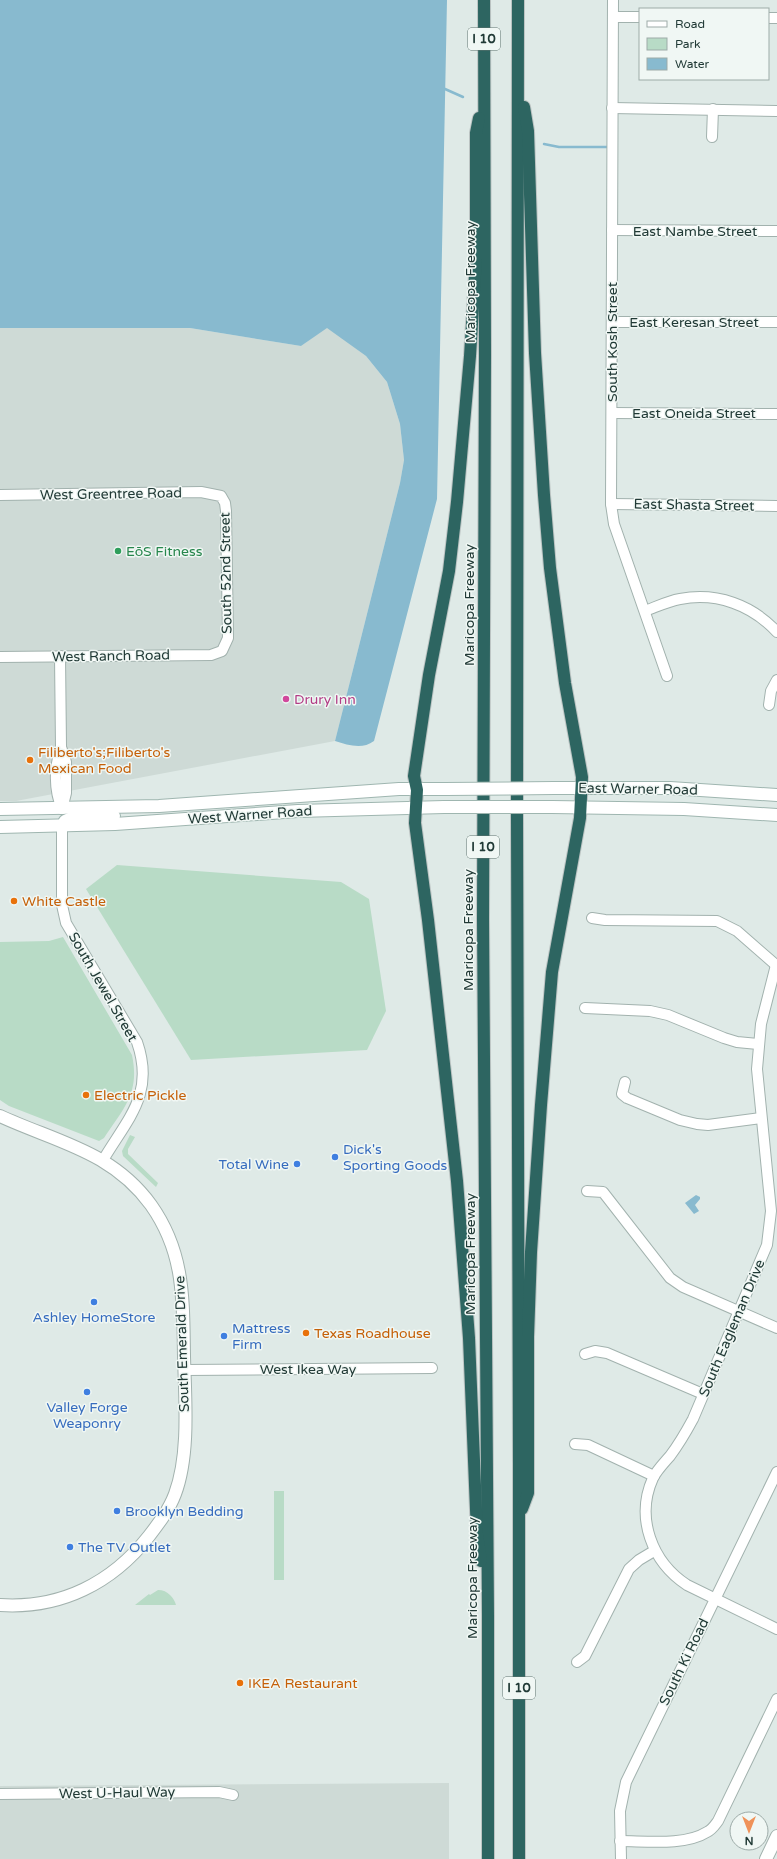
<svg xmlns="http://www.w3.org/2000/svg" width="777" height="1859" font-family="'Varela Round',sans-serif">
	<rect width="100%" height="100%" fill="#dfeae7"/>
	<g fill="#cedad6">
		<polygon points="327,327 366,356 387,382 400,424 404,460 400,483 335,741 16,801 0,801 0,328 190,328 301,346"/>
		<polygon points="449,1783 449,1859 0,1859 0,1786"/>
	</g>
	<g fill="#b8dbc6">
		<polygon points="117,865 341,882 369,899 386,1011 367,1050 191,1060 86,889"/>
		<path d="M63,937L132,1055C140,1093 124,1108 104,1138L99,1141L9,1106L0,1100V942L49,941Z"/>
		<polygon points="130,1135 135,1137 128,1149 128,1154 158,1183 156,1187 123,1156 122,1151"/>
		<rect x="274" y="1491" width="10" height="89"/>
		<path d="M158,1590C168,1590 174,1598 176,1605H135L149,1594L150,1595Z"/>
	</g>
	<g fill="#88bacf">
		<path d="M0,0H447L437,499L374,741C362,750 348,745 335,741L400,483L404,460L400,424L387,382L366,356L327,328L301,346L190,328H0Z"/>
		<polygon points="696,1195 700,1197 700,1199 695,1205 699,1211 694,1214 685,1203"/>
	</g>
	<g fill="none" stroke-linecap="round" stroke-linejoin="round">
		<g stroke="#88bacf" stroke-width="2.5">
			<polyline points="445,89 463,97"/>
			<polyline points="544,144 559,147 610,147"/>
		</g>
		<g stroke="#a2b2ae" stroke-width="12">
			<g id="minor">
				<polyline points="613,0 611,504 614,524 667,676"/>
				<polyline points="613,17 640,17"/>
				<polyline points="768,18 777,18"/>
				<polyline points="612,108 777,111"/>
				<polyline points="712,137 713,109"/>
				<polyline points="612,230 777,231"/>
				<polyline points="612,322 777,322"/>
				<polyline points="612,413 777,414"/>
				<polyline points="0,495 201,492 221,496 225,503 226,511 228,638 222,651 211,655 0,657"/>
				<polyline points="611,504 777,506"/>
				<path d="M645,611C656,607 668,601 680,599C717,592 752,605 777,632"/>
				<polyline points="60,656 61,747 66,762 66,793 62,809"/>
				<polyline points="769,705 771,691 777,680"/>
				<path d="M61,747C54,767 54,790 62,809"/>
				<path d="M62,827V905L66,923L137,1042C155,1094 128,1118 103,1160"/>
				<polyline points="592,918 605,920 717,921 737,931 777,966"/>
				<path d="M776,965L761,1024L757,1069L771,1211L767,1245L693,1419C686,1432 679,1444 670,1456C664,1463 657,1470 653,1478C635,1518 652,1562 687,1585L777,1629"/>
				<polyline points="585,1008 650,1011 668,1015 724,1038 737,1042 758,1044"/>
				<polyline points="625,1082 622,1094 627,1098 680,1120 697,1124 708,1125 761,1118"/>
				<polyline points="587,1191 603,1192 670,1278 683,1287 777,1328"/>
				<polyline points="585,1354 595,1351 607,1353 703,1394"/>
				<polyline points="184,1370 432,1368"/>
				<polyline points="575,1444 588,1445 654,1476"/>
				<polyline points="577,1662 585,1656 629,1569 639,1560 654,1551"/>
				<polyline points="0,1794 219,1792 233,1795"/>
				<path d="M620,1841C646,1841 685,1846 707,1832C712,1830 715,1825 718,1821L777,1699"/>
				<polyline points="621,1859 620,1811 626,1782 777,1472"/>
			</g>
		</g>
		<g stroke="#a2b2ae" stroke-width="14">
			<g id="tertiary">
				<path d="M0,1116C56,1142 112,1151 151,1205C185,1253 183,1300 184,1356C185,1398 190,1454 175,1494C169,1510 159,1523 149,1536C112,1583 61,1609 0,1605"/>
				<polyline points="766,1859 777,1836"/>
			</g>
		</g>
		<g stroke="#9fb6b0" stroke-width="14">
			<g id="secondary">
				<polyline points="554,788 670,788 777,795"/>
				<polyline points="552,807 684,809 777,815"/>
				<polyline points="0,809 159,806 399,789 445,789"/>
				<polyline points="0,827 115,824 298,811 444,807"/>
				<polyline points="62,827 65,821 74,817 114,816"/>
			</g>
		</g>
		<g stroke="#bcc4c3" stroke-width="14">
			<g id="motorway">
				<polyline points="484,0 485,355 483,919 488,1615 488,1859"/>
				<polyline points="518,0 517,818 519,1463 519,1859"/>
				<polyline points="479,118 476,133 476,259 470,356 457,502 449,571 429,675 414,776 417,790 415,823 428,920 457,1181 469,1338 477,1534 481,1561"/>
				<polyline points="522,1509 528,1493 528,1337 531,1252 541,1105 552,972 580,818 582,777 565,683 550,568 544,495 535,353 528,131 524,107"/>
			</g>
		</g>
		<use href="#minor" stroke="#fff" stroke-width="10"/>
		<use href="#tertiary" stroke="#fff" stroke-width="12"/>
		<use href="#secondary" stroke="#fff" stroke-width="12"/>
		<use href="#motorway" stroke="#2d6561" stroke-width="12"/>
		<g stroke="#9fb6b0" stroke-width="14" stroke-linecap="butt">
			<g id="secondary-bridge">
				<polyline points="445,789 554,788"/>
				<polyline points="444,807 552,807"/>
			</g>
		</g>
		<use href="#secondary-bridge" stroke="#fff" stroke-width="12"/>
	</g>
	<circle fill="#2e9e5b" stroke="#f0f7f4" stroke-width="1.5" cx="118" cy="551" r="4"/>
	<circle fill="#d1479c" stroke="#f0f7f4" stroke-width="1.5" cx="286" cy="699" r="4"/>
	<g fill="#e8710a" stroke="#f0f7f4" stroke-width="1.5">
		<circle cx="30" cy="760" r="4"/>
		<circle cx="14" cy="901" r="4"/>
		<circle cx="86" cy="1095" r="4"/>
		<circle cx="306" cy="1333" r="4"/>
		<circle cx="240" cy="1683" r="4"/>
	</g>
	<g fill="#3f7fe0" stroke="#f0f7f4" stroke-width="1.5">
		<circle cx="335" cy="1157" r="4"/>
		<circle cx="297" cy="1164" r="4"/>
		<circle cx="94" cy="1302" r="4"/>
		<circle cx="224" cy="1336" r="4"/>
		<circle cx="87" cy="1392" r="4"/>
		<circle cx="117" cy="1511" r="4"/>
		<circle cx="70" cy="1547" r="4"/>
	</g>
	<g text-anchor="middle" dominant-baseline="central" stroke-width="3" stroke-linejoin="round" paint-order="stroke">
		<g fill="#f0f7f4" stroke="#5f736f" stroke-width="1">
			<rect x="468" y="28" width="32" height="22" rx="3"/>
			<rect x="467" y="836" width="32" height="22" rx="3"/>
			<rect x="503" y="1677" width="32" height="22" rx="3"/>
		</g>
		<g font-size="13" font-weight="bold" fill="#213a36">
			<text x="484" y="39">I 10</text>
			<text x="483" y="847">I 10</text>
			<text x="519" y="1688">I 10</text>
		</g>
		<g font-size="14" fill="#213a36" stroke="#f0f7f4">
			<text x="695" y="231">East Nambe Street</text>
			<text transform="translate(470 282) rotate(-90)">Maricopa Freeway</text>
			<text x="694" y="322">East Keresan Street</text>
			<text transform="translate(612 342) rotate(-90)">South Kosh Street</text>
			<text x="694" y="413">East Oneida Street</text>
			<text transform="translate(111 494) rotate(-1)">West Greentree Road</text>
			<text transform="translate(694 505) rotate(1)">East Shasta Street</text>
			<text transform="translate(226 573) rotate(-91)">South 52nd Street</text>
			<text transform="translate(469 605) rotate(-90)">Maricopa Freeway</text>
			<text transform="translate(111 656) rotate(-1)">West Ranch Road</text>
			<text transform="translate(638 789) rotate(1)">East Warner Road</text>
			<text transform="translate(250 815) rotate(-4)">West Warner Road</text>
			<text transform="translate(468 930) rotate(-90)">Maricopa Freeway</text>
			<text transform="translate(103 987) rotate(60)">South Jewel Street</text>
			<text transform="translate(470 1254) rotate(-90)">Maricopa Freeway</text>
			<text transform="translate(732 1328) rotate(-67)">South Eagleman Drive</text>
			<text transform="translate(182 1344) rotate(-92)">South Emerald Drive</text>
			<text x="308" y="1369">West Ikea Way</text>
			<text transform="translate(472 1578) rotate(-90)">Maricopa Freeway</text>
			<text transform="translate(684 1662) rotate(-64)">South Ki Road</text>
			<text transform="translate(117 1793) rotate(-1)">West U-Haul Way</text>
		</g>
		<g font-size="14" fill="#27864d" stroke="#f0f7f4" text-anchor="start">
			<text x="126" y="551">EōS Fitness</text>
		</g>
		<g font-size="14" fill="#b23c85" stroke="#f0f7f4" text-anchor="start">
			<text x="294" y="699">Drury Inn</text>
		</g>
		<g font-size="14" fill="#c56008" stroke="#f0f7f4" text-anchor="start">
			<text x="38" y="752">Filiberto's;Filiberto's<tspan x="38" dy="16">Mexican Food</tspan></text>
			<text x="22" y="901">White Castle</text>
			<text x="94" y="1095">Electric Pickle</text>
			<text x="314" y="1333">Texas Roadhouse</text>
			<text x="248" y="1683">IKEA Restaurant</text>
		</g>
		<g font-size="14" fill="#366cbe" stroke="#f0f7f4" text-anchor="start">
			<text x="343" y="1149">Dick's<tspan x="343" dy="16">Sporting Goods</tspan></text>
			<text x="289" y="1164" text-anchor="end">Total Wine</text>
			<text x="94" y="1317" text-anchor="middle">Ashley HomeStore</text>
			<text x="232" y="1328">Mattress<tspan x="232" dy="16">Firm</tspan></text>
			<text x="87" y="1407" text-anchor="middle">Valley Forge<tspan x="87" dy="16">Weaponry</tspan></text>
			<text x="125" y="1511">Brooklyn Bedding</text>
			<text x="78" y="1547">The TV Outlet</text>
		</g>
	</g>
	<rect x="639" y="8" width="130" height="72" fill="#f0f7f4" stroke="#9daba8"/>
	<rect x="647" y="21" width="20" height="6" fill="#ffffff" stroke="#9daba8"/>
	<text x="675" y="28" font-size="12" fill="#213a36">Road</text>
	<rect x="647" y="38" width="20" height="12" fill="#b8dbc6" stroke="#9daba8"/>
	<text x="675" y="48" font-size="12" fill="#213a36">Park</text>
	<rect x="647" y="58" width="20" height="12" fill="#88bacf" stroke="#9daba8"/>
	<text x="675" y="68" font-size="12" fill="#213a36">Water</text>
	<g transform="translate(749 1831) rotate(180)"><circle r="19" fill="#f0f7f4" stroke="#9daba8"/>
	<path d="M0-3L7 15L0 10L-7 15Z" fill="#ef9259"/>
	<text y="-6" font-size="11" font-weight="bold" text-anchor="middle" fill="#213a36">N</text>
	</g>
</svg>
